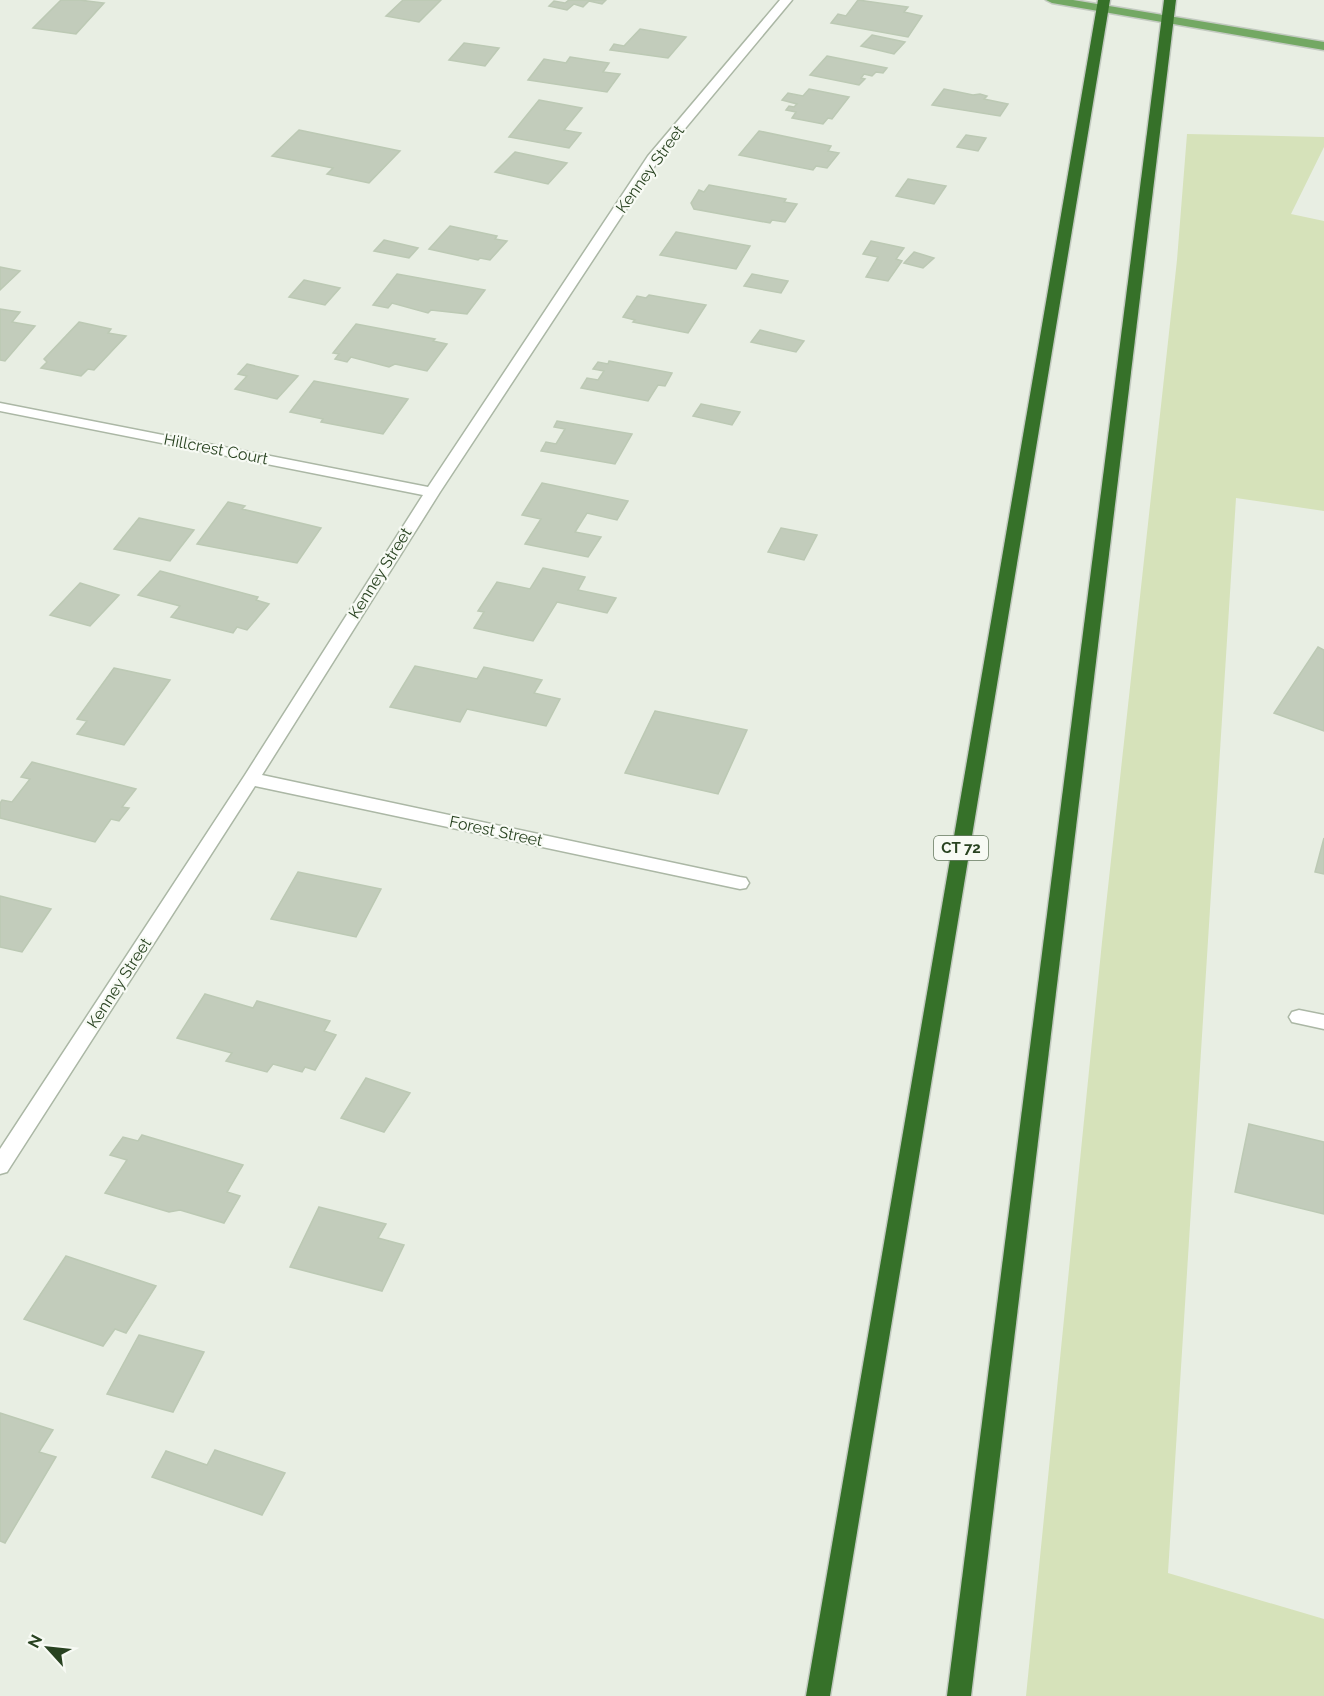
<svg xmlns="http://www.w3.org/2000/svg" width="1324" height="1696" font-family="Raleway,sans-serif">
	<rect width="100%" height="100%" fill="#e8eee3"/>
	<polygon fill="#d6e2ba" points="1187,134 1324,137 1324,147 1291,214 1324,221 1324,511 1236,498 1168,1573 1324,1619 1324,1696 1026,1696 1102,942 1177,260"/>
	<g fill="#c2ccbb" stroke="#bcc9b4" stroke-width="1.5">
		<polygon points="61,0 79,0 104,3 76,34 33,28"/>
		<polygon points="403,0 441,0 419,22 386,16"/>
		<polygon points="569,0 568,0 606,0 602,4 589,1 583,7 574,4 567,10 549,6 554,1 565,3"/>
		<polygon points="858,0 908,7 904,12 922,16 908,37 831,23 838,14 846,16"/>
		<polygon points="640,29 686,37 668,58 610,50 614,44 624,46"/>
		<polygon points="872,35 905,42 894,54 861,46"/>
		<polygon points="464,43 499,48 485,66 449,60"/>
		<polygon points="827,56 887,68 883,73 876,72 872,76 864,74 861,78 865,79 859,85 810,75"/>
		<polygon points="570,57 609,63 603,72 620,74 607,92 528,80 544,59 566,63"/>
		<polygon points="809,89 849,97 832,119 828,118 823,124 792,118 796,112 786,110 789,106 794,107 797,104 782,100 788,93 803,96"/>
		<polygon points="944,89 973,95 980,94 987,96 984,99 1008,104 1000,116 932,105"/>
		<polygon points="539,100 582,108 564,130 581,133 569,148 509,137"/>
		<polygon points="299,130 400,151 369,183 327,174 333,168 272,156"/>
		<polygon points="759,131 831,146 828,151 839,153 827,168 816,166 813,170 739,155"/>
		<polygon points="966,135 986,138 978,151 957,147"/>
		<polygon points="515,152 567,163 548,184 495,172"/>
		<polygon points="908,179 946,186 934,204 896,196"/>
		<polygon points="709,185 786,199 784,202 797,204 785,222 772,220 770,223 694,209 691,203 699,190 704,192"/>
		<polygon points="450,226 497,236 495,239 507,241 490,260 480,258 478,260 429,249"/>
		<polygon points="676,232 750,246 736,269 660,255"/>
		<polygon points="384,240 418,248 409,258 374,251"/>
		<polygon points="871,241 904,248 896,259 902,261 888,281 866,277 878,257 863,254"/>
		<polygon points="914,252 934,258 923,268 904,263"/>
		<polygon points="0,267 20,271 0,290"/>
		<polygon points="397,274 485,290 467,314 431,310 428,313 392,303 388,308 373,305"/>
		<polygon points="752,274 788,281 781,293 744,286"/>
		<polygon points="304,280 340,288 325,305 289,297"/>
		<polygon points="649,295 706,305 688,333 633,322 635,320 623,317 637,296 646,298"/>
		<polygon points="0,309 20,312 12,322 35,326 5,361 0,360"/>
		<polygon points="79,322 111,329 108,333 126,336 94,370 88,369 81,376 41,368 47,362 44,359"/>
		<polygon points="356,324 435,339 433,341 447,344 427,371 395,364 389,367 351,357 347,362 335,359 339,354 333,353"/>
		<polygon points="760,330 804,341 796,352 751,342"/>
		<polygon points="609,361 672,373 665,386 658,385 648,401 581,388 587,378 598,380 604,371 593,369 598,362 608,364"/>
		<polygon points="247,364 298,376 277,399 235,389 247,376 238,374"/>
		<polygon points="314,381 408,399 383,434 321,422 323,419 290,412"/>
		<polygon points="701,404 740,412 732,425 693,416"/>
		<polygon points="557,421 632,434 615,464 541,451 546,442 556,444 565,429 554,427"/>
		<polygon points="542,483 628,501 617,520 587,513 575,532 601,537 588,557 525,544 541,519 522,515"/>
		<polygon points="228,502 245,506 242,509 321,528 297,563 197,544"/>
		<polygon points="139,518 194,530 170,561 114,549"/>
		<polygon points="781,528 817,535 804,560 768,552"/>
		<polygon points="543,568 585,577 578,590 616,598 607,613 557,602 533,641 474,628 484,612 478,611 497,582 530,589"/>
		<polygon points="160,571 258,597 256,600 269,604 247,630 237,627 233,633 171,617 180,606 138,595"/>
		<polygon points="80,583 119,595 90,626 50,615"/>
		<polygon points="1318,647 1324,650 1324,731 1274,713"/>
		<polygon points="415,666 477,679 484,667 542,680 534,693 560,699 546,726 467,709 460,722 390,707"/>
		<polygon points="114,668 170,680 124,745 77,734 87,721 77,719"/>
		<polygon points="655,711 747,730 718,794 625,773"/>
		<polygon points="32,762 136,789 122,807 129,808 119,821 111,819 95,842 0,818 0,803 2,800 12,802 30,779 21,777"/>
		<polygon points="1324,838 1324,874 1315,872"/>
		<polygon points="298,872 381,889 356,937 271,919"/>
		<polygon points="0,896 51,909 22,952 0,947"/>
		<polygon points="205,994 253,1008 257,1001 330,1021 324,1031 336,1035 315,1070 305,1067 302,1072 273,1064 267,1072 226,1061 232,1053 177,1038"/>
		<polygon points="366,1078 410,1093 384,1132 341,1118"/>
		<polygon points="1249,1124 1324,1142 1324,1214 1235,1192"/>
		<polygon points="142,1135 243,1165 227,1192 240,1196 224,1223 180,1210 169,1212 105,1193 127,1160 110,1155 123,1137 138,1141"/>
		<polygon points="319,1207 386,1224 378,1238 404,1245 382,1291 290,1267"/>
		<polygon points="66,1256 156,1286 126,1333 115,1329 103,1346 24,1319"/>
		<polygon points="139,1335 204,1352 173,1412 107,1394"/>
		<polygon points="0,1413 53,1430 39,1452 56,1457 5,1543 0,1541"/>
		<polygon points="215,1450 285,1473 262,1515 152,1477 166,1451 207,1465"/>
	</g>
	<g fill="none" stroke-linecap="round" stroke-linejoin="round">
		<g stroke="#abb7a5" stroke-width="3">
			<g id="minor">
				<polygon points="780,0 792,0 658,161 440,492 262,775 740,877 746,878 749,883 746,888 740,889 255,786 7,1172 0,1174 0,1149 245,775 423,495 0,411 0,403 428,487 648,156"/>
				<polygon points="1299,1010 1324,1015 1324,1029 1292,1022 1289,1017 1292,1012"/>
			</g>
		</g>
		<g stroke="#c3cac1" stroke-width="3">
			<polygon id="major" points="1046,0 1073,0 1324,42 1324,50 1052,3"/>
		</g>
		<g stroke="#c3cac1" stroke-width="3">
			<g id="highway">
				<polygon points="1098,0 1110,0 830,1696 806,1696"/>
				<polygon points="1164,0 1176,0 971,1696 947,1696"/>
			</g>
		</g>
		<use href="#minor" fill="#fff" fill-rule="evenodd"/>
		<use href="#major" fill="#73a863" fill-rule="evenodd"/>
		<use href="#highway" fill="#367129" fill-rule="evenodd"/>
	</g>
	<g text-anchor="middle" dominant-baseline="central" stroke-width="4.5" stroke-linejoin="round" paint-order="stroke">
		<rect fill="#f7faf4" stroke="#667960" stroke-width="1.5" x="934" y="836" width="54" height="24" rx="4.5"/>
		<g font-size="15" font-weight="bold" fill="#284220">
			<text x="961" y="848">CT 72</text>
		</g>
		<g font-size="16" fill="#284220" stroke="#f7faf4">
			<text transform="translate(650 169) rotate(-54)">Kenney Street</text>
			<text transform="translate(216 449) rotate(11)">Hillcrest Court</text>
			<text transform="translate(380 573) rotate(-58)">Kenney Street</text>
			<text transform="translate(496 831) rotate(12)">Forest Street</text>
			<text transform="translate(119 983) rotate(-57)">Kenney Street</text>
		</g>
	</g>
	<g transform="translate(48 1648) rotate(297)" stroke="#f7faf4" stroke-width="4.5" paint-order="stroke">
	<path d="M0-4.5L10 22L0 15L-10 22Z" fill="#284220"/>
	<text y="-9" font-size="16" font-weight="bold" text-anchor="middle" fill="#284220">N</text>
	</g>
</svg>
